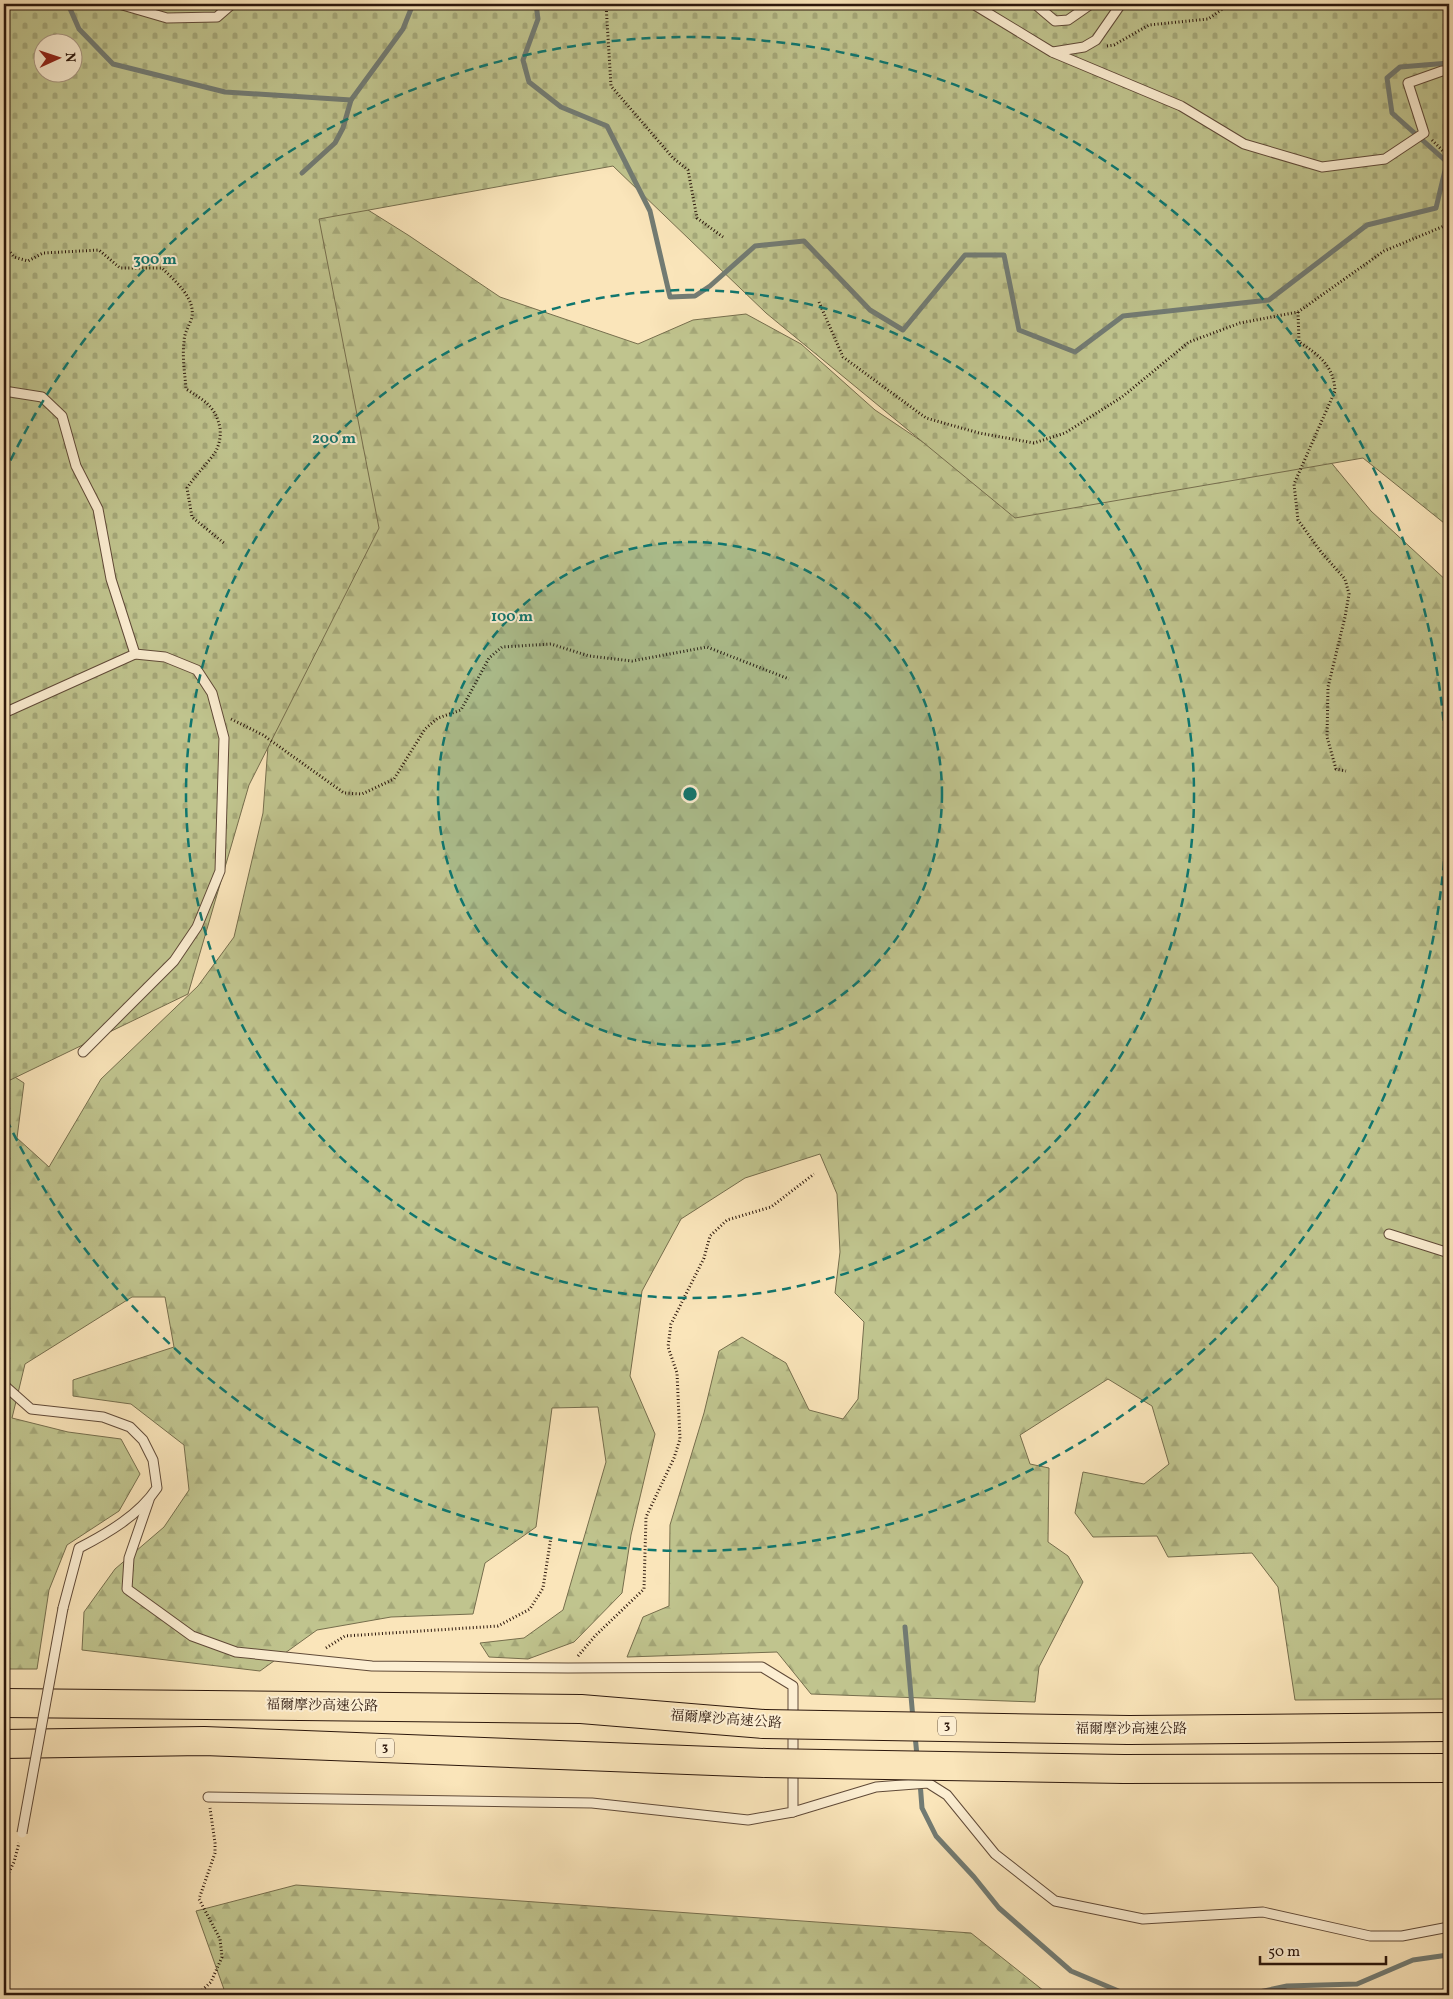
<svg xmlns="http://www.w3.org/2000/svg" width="1453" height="1999" font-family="Vollkorn,'Noto Serif TC',serif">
	<defs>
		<pattern id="forest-firs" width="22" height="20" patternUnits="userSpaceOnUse" patternTransform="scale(1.25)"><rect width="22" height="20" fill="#c0c48e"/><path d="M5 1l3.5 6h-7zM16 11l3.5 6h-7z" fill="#a5a879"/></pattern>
		<pattern id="cemetery-stones" width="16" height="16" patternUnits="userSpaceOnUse" patternTransform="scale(1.25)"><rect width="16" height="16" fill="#c0c48e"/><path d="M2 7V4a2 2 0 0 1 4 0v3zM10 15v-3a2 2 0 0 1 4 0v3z" fill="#a5a879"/></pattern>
	</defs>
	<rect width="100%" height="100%" fill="#fae5ba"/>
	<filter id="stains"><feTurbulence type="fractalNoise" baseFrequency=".004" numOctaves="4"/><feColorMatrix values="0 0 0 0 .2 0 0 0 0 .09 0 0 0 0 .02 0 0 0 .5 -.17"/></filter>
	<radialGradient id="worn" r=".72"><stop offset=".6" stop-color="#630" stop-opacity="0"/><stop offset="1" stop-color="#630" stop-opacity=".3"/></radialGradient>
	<g fill="url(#forest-firs)" stroke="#766e4d">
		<polygon points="42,42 42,72 72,72 344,195 408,235 500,297 638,344 693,320 746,314 801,344 875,410 966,471 1320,449 1371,511 1449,583 1449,1699 1295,1700 1278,1587 1252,1553 1168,1557 1157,1536 1093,1537 1075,1513 1083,1472 1144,1484 1169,1464 1152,1406 1108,1379 1020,1435 1030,1464 1049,1468 1048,1542 1068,1556 1083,1582 1039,1667 1035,1702 811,1694 777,1652 627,1657 643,1617 669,1606 670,1525 704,1413 719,1351 742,1337 786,1363 809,1410 843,1419 858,1399 864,1322 835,1293 840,1252 837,1194 820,1154 745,1178 681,1219 642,1291 630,1376 655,1434 631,1535 622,1593 574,1642 528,1659 489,1657 480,1643 524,1638 563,1610 606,1462 598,1407 552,1408 536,1527 485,1563 473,1614 391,1617 317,1630 260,1671 82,1650 84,1612 115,1569 164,1527 189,1490 184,1445 131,1404 73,1396 73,1380 174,1347 165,1297 132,1297 25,1364 12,1418 68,1432 121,1439 140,1474 119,1511 67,1545 49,1590 37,1669 4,1669 4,1070 24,1083 17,1138 49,1167 101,1079 198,986 234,937 263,813 271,706 19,226"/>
		<polygon points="296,1885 971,1933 1049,1995 226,1995 196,1911"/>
	</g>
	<path fill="url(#cemetery-stones)" stroke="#766e4d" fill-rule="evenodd" d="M4,4H1449V527L1363,458L1015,518L766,313L613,166L319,219L379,528L249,785L188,994L4,1083ZM42,42H72V72H42Z"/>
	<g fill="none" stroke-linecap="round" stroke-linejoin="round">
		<g stroke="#727b73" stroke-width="5">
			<polyline points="68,4 79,29 113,64 225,92 351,100 403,29 413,4"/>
			<polyline points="536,4 538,19 523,60 529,82 561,107 607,126 650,211 670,297 695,296 710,286 755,246 804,241 870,310 903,330 965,255 1004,255 1019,330 1075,352 1123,316 1269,300 1367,225 1436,208 1447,162 1392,113 1387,78 1400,67 1449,63"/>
			<polyline points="302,173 335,143 343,128 351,100"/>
			<polyline points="905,1627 913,1719"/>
			<polyline points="915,1735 917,1756"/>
			<polyline points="920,1782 922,1808 936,1836 974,1877 999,1908 1071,1971 1128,1995"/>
			<polyline points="1245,1995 1287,1986 1357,1984 1413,1960 1448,1955 1449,1969"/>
		</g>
		<g stroke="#604a38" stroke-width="11">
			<g id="service">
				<polyline points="119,4 167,18 217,17 232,4"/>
				<polyline points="973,4 1052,52 1181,106 1244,144 1322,167 1385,159 1424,133 1408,83 1442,71 1449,71"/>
				<polyline points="1035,4 1055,21 1068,20 1091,4"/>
				<polyline points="1053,52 1084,47 1096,40 1121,4"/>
				<polyline points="4,391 42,397 62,416 76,466 98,509 111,579 135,654 4,713"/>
				<polyline points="83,1052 174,961 197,927 220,871 224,738 212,693 197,670 165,657 135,654"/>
				<polyline points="1389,1234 1449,1253"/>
				<path d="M4,1385L31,1409L103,1417L130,1427L143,1440L153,1460L157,1488C139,1515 108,1533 79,1548L63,1608"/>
				<polyline points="149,1500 129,1558 127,1589 192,1636 236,1652 372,1666 568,1668 762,1667 793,1686 793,1812 748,1820 592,1803 208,1797"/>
				<polyline points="793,1812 876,1787 928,1783 947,1795 995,1854 1055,1901 1143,1919 1263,1912 1370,1936 1402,1936 1449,1927"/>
			</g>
		</g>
		<g stroke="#2c170c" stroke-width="30">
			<g id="motorway">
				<polyline points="4,1703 581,1709 764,1724"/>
				<polyline points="1129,1730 1449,1727"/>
				<polyline points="4,1744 204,1741 766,1763"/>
				<polyline points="1124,1769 1449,1768"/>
			</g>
		</g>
		<g stroke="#2c170c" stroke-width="3" stroke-dasharray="1 2.5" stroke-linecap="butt">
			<polyline points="606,4 611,86 673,158 688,170 697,218 723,237"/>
			<polyline points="1107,46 1114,45 1149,25 1208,19 1230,4"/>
			<polyline points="1432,140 1449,157"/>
			<path d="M4,244L14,257L28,261L43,253L99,250L120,268H162C175,281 198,300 191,320C188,328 184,334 184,342C182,357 185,374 186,389C204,400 216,407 220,428C221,437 219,447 214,454C205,466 195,476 187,488L192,517L225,544"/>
			<polyline points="819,302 843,357 926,418 979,433 1034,443 1065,433 1122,397 1189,342 1240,323 1298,312 1384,251 1449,224"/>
			<path d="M1298,312L1299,342C1319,355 1334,366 1335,391L1294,484L1298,520L1321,552L1345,579L1349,594L1345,617L1328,687L1327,737L1336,769L1346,771"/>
			<polyline points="231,719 263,735 344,793 362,794 394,779 425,729 438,718 461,710 489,658 502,647 551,644 589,656 632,661 707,647 789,679"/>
			<polyline points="326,1648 345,1636 498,1626 530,1609 543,1588 551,1537"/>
			<polyline points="578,1656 595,1636 644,1589 646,1517 674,1458 680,1439 677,1373 668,1347 671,1324 704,1258 710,1236 727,1220 771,1207 814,1174"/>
			<polyline points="4,1882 14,1862 19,1843"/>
			<polyline points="197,1995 211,1982 222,1957 220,1939 199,1899 215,1853 215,1843 210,1808"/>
		</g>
		<use href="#service" stroke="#fceed2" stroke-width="9"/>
		<use href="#motorway" stroke="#fae5ba" stroke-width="28"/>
		<g stroke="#604a38" stroke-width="11" stroke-linecap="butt">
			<polyline id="service-bridge" points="22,1833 63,1608"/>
		</g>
		<g stroke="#2c170c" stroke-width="30" stroke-linecap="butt">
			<g id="motorway-bridge">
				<polyline points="764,1724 1129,1730"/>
				<polyline points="766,1763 1124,1769"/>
			</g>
		</g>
		<use href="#service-bridge" stroke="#fceed2" stroke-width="9"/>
		<use href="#motorway-bridge" stroke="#fae5ba" stroke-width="28"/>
	</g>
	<circle cx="690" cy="794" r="252" fill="#0f766e" fill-opacity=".12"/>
	<g fill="none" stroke="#0f766e" stroke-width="2.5" stroke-dasharray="9 6">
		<circle cx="690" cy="794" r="252"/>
		<circle cx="690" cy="794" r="504"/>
		<path d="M4 474A757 757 0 1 1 4 1114"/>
	</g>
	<g text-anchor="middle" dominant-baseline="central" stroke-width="4" stroke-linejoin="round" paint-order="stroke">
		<g fill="#fceed2" stroke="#6a5847" stroke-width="1">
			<rect x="938" y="1716.5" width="18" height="19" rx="4"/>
			<rect x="376" y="1738.5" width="18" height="19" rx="4"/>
		</g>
		<g font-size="12" font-weight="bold" fill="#2c170c">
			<text x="947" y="1726">3</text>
			<text x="385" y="1748">3</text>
		</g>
		<g font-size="14" fill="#2c170c" stroke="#fceed2">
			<text transform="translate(322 1706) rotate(1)">福爾摩沙高速公路</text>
			<text transform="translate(726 1720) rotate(4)">福爾摩沙高速公路</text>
			<text x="1131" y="1729">福爾摩沙高速公路</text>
		</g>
	</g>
	<circle cx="690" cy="794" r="8" fill="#0f766e" stroke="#fceed2" stroke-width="2.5"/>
	<g font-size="15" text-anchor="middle" font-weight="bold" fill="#0f766e" stroke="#fceed2" stroke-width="4" stroke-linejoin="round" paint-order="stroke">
		<text x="155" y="264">300 m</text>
		<text x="334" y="443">200 m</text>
		<text x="512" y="621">100 m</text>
	</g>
	<rect width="1453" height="1999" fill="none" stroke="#fae5ba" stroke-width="20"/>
	<rect x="5" y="5" width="1443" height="1989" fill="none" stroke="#2c170c" stroke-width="2.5"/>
	<rect x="10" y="10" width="1433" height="1979" fill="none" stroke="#2c170c"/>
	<g transform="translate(58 58) rotate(87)"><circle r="24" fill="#fceed2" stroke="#a99883"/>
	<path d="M0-4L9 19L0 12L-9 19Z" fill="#8f2418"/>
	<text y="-8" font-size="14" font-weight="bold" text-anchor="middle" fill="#2c170c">N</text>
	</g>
	<path d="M1260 1956v8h126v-8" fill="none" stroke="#2c170c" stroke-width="2.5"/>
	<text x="1268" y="1956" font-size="15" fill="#2c170c" stroke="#fceed2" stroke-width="4" paint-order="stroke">50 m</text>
	<rect width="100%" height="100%" filter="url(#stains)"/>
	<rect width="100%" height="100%" fill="url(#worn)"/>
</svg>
